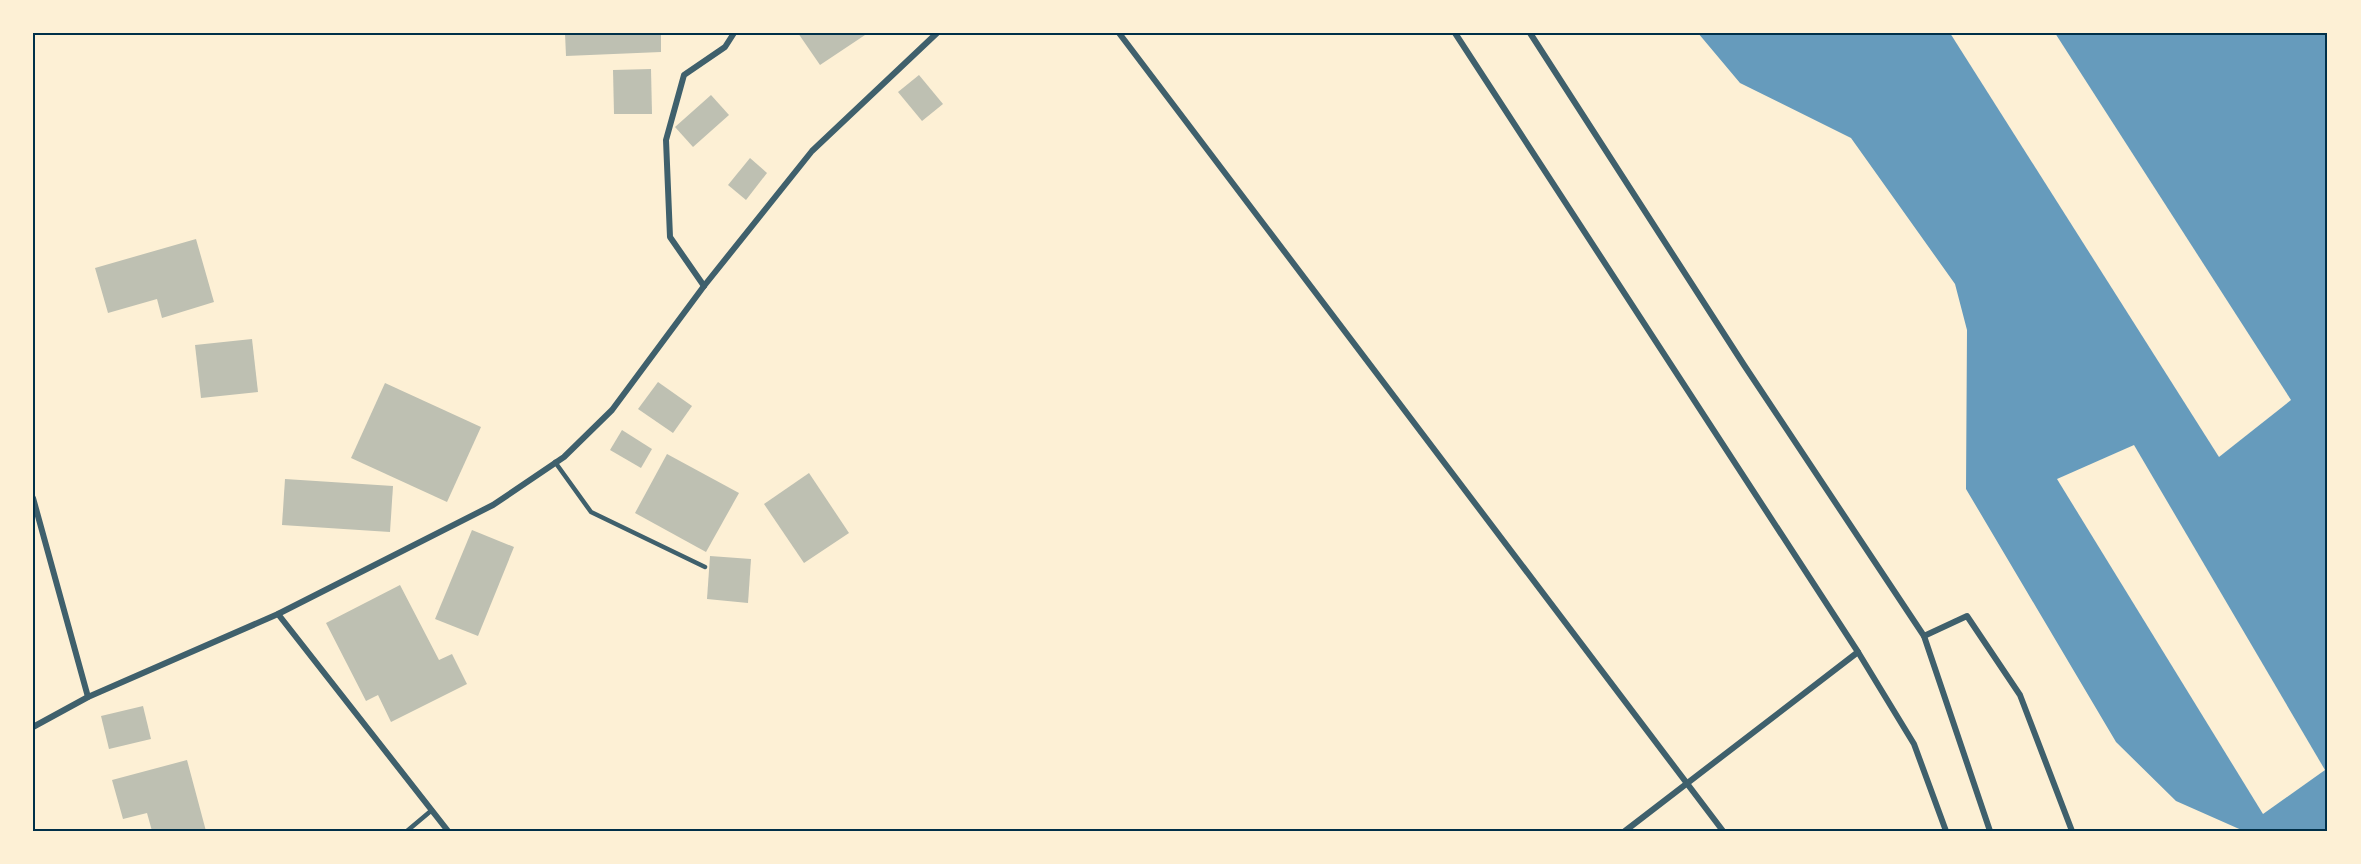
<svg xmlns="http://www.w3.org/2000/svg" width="2361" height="864" font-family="'DejaVu Sans',sans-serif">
	<rect width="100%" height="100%" fill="#fdf0d5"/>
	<polygon fill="#669bbc" points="1698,33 2328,33 2328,831 2244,831 2237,828 2176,801 2116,742 1966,489 1967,330 1955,284 1851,138 1740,83"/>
	<g fill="#fdf0d5">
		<polygon points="1950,33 2055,33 2291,400 2219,457"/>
		<polygon points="2134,445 2325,770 2263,814 2057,479"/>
	</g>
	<g fill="#bec0b2">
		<polygon points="565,33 661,33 661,52 566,56"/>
		<polygon points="798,33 868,33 820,65"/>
		<polygon points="651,69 652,114 614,114 613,70"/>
		<polygon points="919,75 943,104 922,121 898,92"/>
		<polygon points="711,95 729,115 693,147 675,127"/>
		<polygon points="750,158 767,173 746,200 728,185"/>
		<polygon points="196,239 214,302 162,318 157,299 108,313 95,268"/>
		<polygon points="252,339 258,392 201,398 195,345"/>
		<polygon points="658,382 692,406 673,433 638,409"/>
		<polygon points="385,383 481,427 447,502 351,458"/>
		<polygon points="622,430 652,449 641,468 610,450"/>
		<polygon points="667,454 739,493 706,552 635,513"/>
		<polygon points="809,473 849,533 804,563 764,504"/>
		<polygon points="285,479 393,486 390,532 282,525"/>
		<polygon points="472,530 514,547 478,636 435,619"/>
		<polygon points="710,556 751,559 748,603 707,599"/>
		<polygon points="400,585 439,660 452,654 467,684 391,722 378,695 366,701 326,623"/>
		<polygon points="143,706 151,739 109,749 101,716"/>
		<polygon points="187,760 206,831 152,831 147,813 123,819 112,780"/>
	</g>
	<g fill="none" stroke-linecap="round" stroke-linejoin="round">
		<g stroke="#3f606c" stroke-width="4.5">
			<polyline points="555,462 591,512 705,567"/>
			<polyline points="407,831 432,810"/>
		</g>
		<g stroke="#3f606c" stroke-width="6">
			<polyline points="1119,33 1723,831"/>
			<polyline points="1455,33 1858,652 1914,744 1946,831"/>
			<polyline points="1530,33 1744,365 1924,636 1967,616 2020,695 2072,831"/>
			<polyline points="704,286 670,237 666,140 684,75 725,47 734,33"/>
			<polyline points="33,498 88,697"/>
			<polyline points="278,614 448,831"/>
			<polyline points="1924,636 1990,831"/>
			<polyline points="33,727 88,697 278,614 493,505 564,457 612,410 704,286 812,151 937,33"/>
			<polyline points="1625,831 1858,652"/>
		</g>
	</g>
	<rect width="2361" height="864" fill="none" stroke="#fdf0d5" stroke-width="69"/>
	<rect x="34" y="34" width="2292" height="796" fill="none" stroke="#003049" stroke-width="2"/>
</svg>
